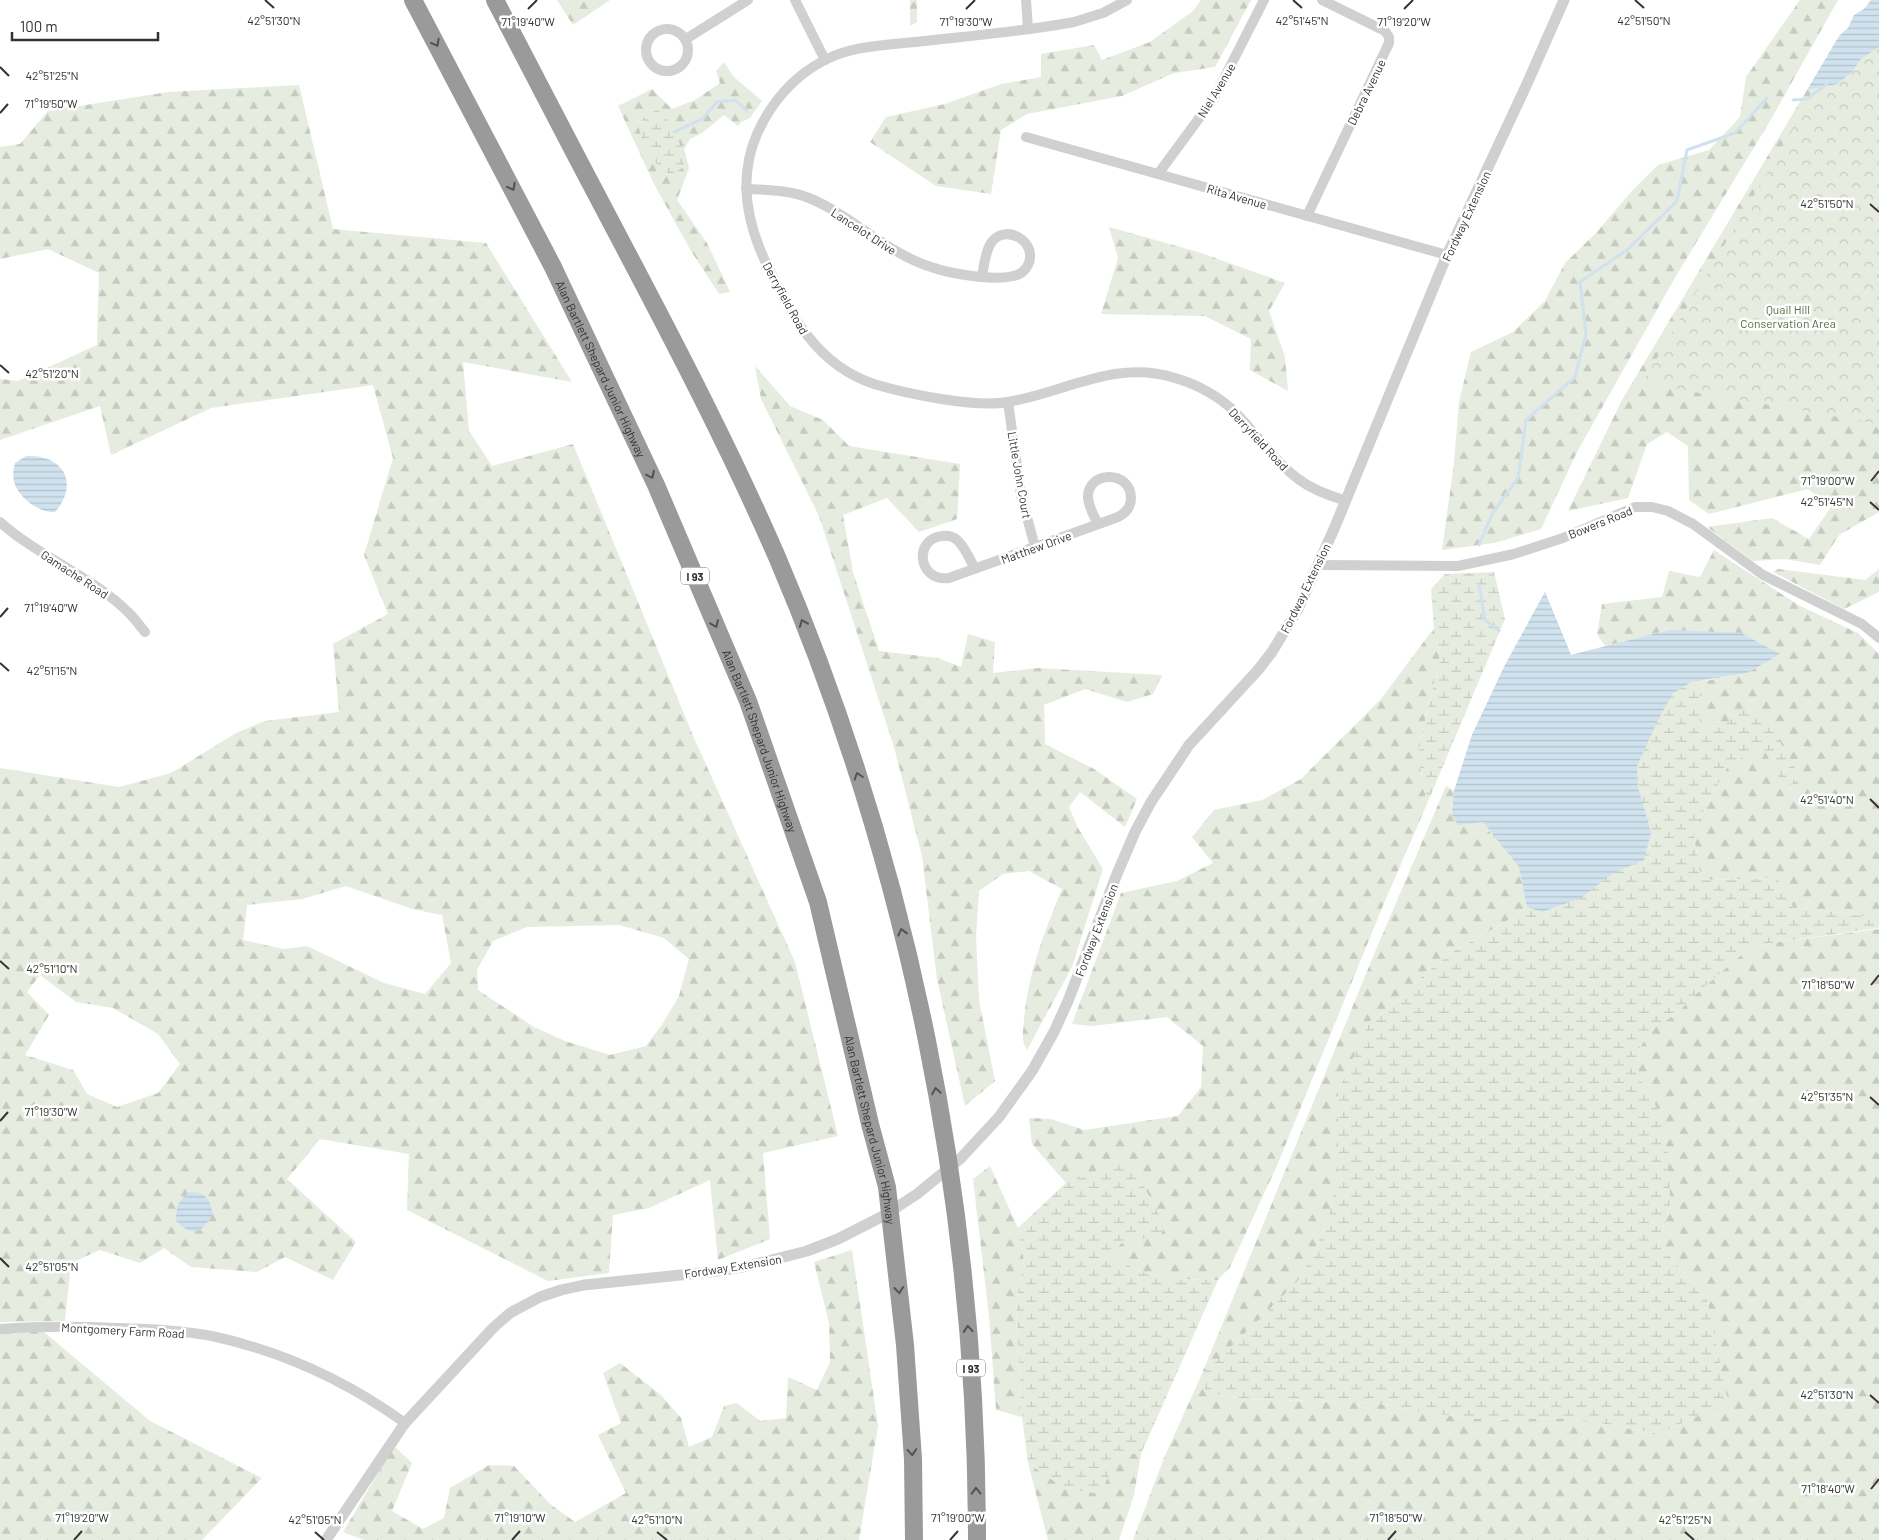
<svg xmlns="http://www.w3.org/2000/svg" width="1879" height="1540" font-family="Barlow,sans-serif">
	<defs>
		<pattern id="forest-firs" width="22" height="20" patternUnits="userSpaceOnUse" patternTransform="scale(1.25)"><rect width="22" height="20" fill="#e6ecdf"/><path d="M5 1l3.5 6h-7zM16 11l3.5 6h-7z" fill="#c6cbc0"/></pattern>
		<pattern id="wetland-marsh" width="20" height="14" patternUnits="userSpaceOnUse" patternTransform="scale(1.25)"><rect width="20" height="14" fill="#e6ecdf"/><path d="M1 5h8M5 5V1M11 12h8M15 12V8" fill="none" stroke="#c6cbc0"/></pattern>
		<pattern id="park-crowns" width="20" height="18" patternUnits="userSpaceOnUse" patternTransform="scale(1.25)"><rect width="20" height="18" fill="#e6ecdf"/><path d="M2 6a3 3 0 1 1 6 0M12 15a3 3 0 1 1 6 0" fill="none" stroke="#c6cbc0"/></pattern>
		<pattern id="water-rules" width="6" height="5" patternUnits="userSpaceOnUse" patternTransform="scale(1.25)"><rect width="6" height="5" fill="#cfe2ee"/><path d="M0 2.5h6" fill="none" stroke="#b2c2cd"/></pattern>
	</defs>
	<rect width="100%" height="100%" fill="#fff"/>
	<g fill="url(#forest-firs)" fill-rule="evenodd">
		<polygon points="557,0 610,0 573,25"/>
		<polygon points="910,0 917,0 917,22 910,26"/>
		<polygon points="1201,0 1251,0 1215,67 1174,73 1122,96 1027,114 1001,130 991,194 936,186 870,142 886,117 945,104 1001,84 1041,77 1041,54 1094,45 1102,60 1150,42 1193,11"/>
		<polygon points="1800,0 1838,0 1770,121 1676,276 1577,452 1541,529 1494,543 1442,550 1454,463 1459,402 1471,352 1513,332 1545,301 1565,263 1595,234 1632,191 1658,165 1709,150 1740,117 1746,77"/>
		<polygon points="1879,52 1879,512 1839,535 1820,565 1785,559 1753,561 1707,527 1772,518 1809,539 1831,507 1808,489 1709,514 1689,500 1688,446 1667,432 1647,444 1628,498 1568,511 1622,400 1807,90 1837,84"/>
		<polygon points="724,62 733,76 762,101 750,118 741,122 738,126 724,115 702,133 690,139 684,149 689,168 677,200 707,243 730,292 719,294 691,251 654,184 618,106 652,89 672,109 695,100 720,83 716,71"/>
		<path d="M299,85L333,229L486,243L572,382L463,362L469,431L492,466L573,444L694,738L795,962L838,1136L763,1153L770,1239L718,1260L710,1180L649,1208L613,1215L609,1273L548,1281L407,1210L409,1154L320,1139L287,1179L356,1242L333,1280L285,1257L257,1272L191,1267L164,1248L140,1263L100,1250L71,1263L65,1321L0,1322V768L119,787L171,773L236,733L265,721L339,712L333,644L388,614L364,555L393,458L373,385L211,408L111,455L100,406L0,440V379L18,381L97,345L99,273L48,249L0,259V147L20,144L48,111L168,92ZM346,886L412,909L442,915L451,963L425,994L384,983L307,946L283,949L243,940L247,905L302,899ZM619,925L664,938L689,959L679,996L663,1023L646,1046L610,1055L565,1041L534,1027L478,990L477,970L493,941L527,927ZM40,975L76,1002L113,1008L158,1034L180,1064L158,1093L117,1107L87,1094L73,1070L25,1055L49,1015L27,992Z"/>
		<polygon points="1109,227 1198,252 1285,283 1269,311 1285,357 1288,391 1250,370 1251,339 1205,316 1101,314 1118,258"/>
		<path d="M755,366L790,406L823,420L849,446L960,464L957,519L919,532L887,498L843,515L853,572L879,651L938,658L961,667L968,634L995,642L993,673L1038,668L1162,675L1153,694L1127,702L1085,689L1044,705L1045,744L1094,769L1137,799L1125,827L1080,792L1069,807L1078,828L1103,869L1072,967L1027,1050C1021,1040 1023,1032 1024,1021C1028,973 1044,933 1062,889L1029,871L1003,874L979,891L976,936L979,1000L995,1081L965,1106L937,979L922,856L894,747L819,516L761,399Z"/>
		<polygon points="1714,550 1800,606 1858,633 1879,654 1879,928 1870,917 1793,907 1777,878 1701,880 1693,831 1729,764 1763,746 1784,788 1768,721 1722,727 1700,725 1700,682 1747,673 1669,630 1605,646 1597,634 1602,604 1662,597 1669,571 1700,577"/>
		<polygon points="1778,569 1865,580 1879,569 1879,592 1844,609 1773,572"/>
		<polygon points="1434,628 1440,660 1428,706 1418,756 1427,804 1382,908 1276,1168 1230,1267 1218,1280 1166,1279 1139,1271 1108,1254 1132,1235 1165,1224 1130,1163 1066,1183 1032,1144 1029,1118 1051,1119 1084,1130 1178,1116 1201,1087 1203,1046 1167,1017 1092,1026 1072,1024 1121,893 1177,881 1213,863 1192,837 1214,810 1262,800 1301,779 1381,699"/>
		<polygon points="1446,786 1454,791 1452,815 1483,824 1519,867 1527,907 1504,923 1454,951 1424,974 1393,1006 1369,1022 1338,1092 1338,1171 1329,1215 1315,1251 1297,1282 1202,1376 1206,1393 1244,1399 1376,1403 1413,1411 1488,1420 1572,1418 1659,1434 1727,1402 1707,1300 1658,1243 1670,1207 1660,1113 1637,1073 1640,1047 1652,1029 1676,1014 1695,995 1749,948 1771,943 1879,929 1879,1540 1133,1540 1164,1458 1201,1376 1375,952"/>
		<polygon points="990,1166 1018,1228 1024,1261 1016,1302 1022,1417 996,1410 989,1316 973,1179"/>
		<polygon points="852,1250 878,1426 859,1540 364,1540 343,1532 394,1446 412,1463 392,1511 423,1529 444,1518 450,1488 489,1465 514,1466 550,1504 575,1522 626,1493 598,1435 621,1423 603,1373 620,1363 660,1394 681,1418 689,1447 712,1437 724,1406 737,1403 760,1421 786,1418 788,1377 817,1390 830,1362 829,1323 814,1262"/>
		<polygon points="38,1327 150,1421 262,1478 202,1540 0,1540 0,1329"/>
		<polygon points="1118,1453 1141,1454 1134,1495 1119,1540 1048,1540 1028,1463 1066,1489"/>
	</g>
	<g fill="url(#wetland-marsh)">
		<path d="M657,110C672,117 685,152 684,167L671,175C649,160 645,150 638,125L646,115Z"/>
		<polygon points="1494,572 1505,619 1427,804 1418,756 1428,706 1440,660 1434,628 1431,589 1445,574"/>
		<polygon points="1545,592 1571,655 1669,630 1741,633 1780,654 1747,673 1700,682 1700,725 1722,727 1748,706 1768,721 1801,779 1784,788 1763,747 1729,764 1693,831 1701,880 1777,878 1793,907 1870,917 1879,928 1771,943 1749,948 1695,995 1676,1014 1653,1029 1640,1047 1637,1073 1660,1113 1669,1161 1670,1207 1658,1243 1707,1300 1728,1402 1659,1434 1572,1418 1488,1420 1413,1411 1376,1403 1244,1399 1206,1393 1201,1376 1297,1282 1315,1251 1329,1215 1338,1171 1338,1092 1369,1022 1393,1006 1424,974 1454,951 1504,923 1527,907 1519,867 1483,824 1458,825 1452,815 1454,791 1472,735 1505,665"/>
		<polygon points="1130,1162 1165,1224 1158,1243 1132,1235 1108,1254 1139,1271 1166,1279 1218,1280 1141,1454 1118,1453 1101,1494 1066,1489 1028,1463 1022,1417 1016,1302 1024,1261 1018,1228 1066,1183"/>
	</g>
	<polygon fill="url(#park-crowns)" points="1870,0 1879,0 1879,424 1642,383"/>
	<g fill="url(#water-rules)">
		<polygon points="1872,0 1879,0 1879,47 1861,59 1852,72 1837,84 1807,90 1839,36 1848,28 1854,15 1864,9"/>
		<path d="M26,456C63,454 80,483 55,512C41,513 23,501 16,487C12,479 13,470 15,463Z"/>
		<polygon points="1545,592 1571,655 1669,630 1741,633 1780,654 1747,673 1693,681 1673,693 1657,722 1637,766 1638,787 1651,833 1644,860 1613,873 1581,898 1542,912 1527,907 1519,867 1483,822 1458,825 1452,815 1454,791 1472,735 1505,665"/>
		<path d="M190,1192C207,1193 209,1198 213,1214C201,1233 194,1238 176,1221C176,1207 178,1201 190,1192Z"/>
	</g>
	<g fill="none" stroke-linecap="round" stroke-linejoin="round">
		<g stroke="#cfe2ee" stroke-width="3">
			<polyline points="1793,100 1807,99 1827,84"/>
			<polyline points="674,132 702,119 717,102 735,100 747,111"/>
			<polyline points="1479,545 1492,514 1518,478 1526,420 1575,377 1586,334 1580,282 1627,250 1677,201 1687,150 1735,133 1767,98"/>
			<polyline points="1479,585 1485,620 1499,631"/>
		</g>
		<g stroke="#d0d0d0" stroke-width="10">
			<polyline points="795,0 825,60"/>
			<polyline points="1026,0 1028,29"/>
			<path d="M1127,0L1103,13L1074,22C1021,32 968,36 915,42C885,45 850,46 823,61C793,77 771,103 757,134C738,178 747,224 767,265C792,317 817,365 874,384C907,394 976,408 1008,402C1066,392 1115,359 1175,378C1197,384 1220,397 1236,413C1257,434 1273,460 1297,478C1311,489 1327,495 1344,500"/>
			<circle cx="667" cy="50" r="21"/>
			<polyline points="686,39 748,0"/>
			<polyline points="1026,137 1447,255"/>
			<polyline points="1158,174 1214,98 1264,0"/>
			<path d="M746,189C767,190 789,190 809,198C853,216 886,253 931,267C951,274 993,281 1013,276C1019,275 1025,271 1028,265C1039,242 1005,222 991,243C985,252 984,266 982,276"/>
			<polyline points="1307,216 1389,43 1389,37 1385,31 1322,0"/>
			<polyline points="1008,402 1021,495 1035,547"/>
			<path d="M0,522C39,557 94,577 130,614C135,619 140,626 145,632"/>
			<polyline points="1319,565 1458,566 1514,554 1563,538 1635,507 1652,507 1668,511 1693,524 1763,575 1862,624 1879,638"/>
			<path d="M975,569C970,560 966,549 959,542C955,537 948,535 942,536C913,539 918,582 949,578L1118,517C1126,513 1131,507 1131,498C1131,470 1087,470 1088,498C1089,508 1094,516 1098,524"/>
			<path d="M0,1329C39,1326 78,1326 118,1328C149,1329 181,1330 212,1336C281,1351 348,1382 405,1423"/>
		</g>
		<polyline stroke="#d0d0d0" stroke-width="11" points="326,1540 405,1423 493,1328 510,1313 540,1297 561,1290 584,1285 719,1271 752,1265 807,1251 838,1239 885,1215 917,1194 960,1159 999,1117 1032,1071 1054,1032 1068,1001 1117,874 1135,832 1151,802 1189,745 1258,670 1272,652 1298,609 1334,529 1447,255 1526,86 1564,0"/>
		<g stroke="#9a9a9a" stroke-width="18">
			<path id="s1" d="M413,0L553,267L656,485L748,701L818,902L870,1124L887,1187L905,1345L913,1459L914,1540"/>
			<path d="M495,0C540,87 586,175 632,262C683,359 733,456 777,557C909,866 977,1204 977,1540"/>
		</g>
	</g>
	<defs><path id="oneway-chevron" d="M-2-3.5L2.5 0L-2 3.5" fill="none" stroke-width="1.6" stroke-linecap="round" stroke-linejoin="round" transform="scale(1.25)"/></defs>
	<g stroke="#525252">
		<use href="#oneway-chevron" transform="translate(436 43) rotate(61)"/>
		<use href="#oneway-chevron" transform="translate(512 187) rotate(62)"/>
		<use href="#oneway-chevron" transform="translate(651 475) rotate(64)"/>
		<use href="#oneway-chevron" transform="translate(803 623) rotate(-112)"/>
		<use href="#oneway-chevron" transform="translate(715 624) rotate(67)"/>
		<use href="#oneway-chevron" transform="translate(858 776) rotate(-108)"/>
		<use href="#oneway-chevron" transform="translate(902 932) rotate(-104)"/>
		<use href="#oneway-chevron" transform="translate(936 1091) rotate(-100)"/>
		<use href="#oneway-chevron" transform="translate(899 1290) rotate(84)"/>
		<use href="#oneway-chevron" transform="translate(968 1329) rotate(-95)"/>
		<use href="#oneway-chevron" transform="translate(912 1452) rotate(86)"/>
		<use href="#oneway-chevron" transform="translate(976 1491) rotate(-91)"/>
	</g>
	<path fill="none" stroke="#333" stroke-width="2" d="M265,0L274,8M1293,0L1302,8M1635,0L1644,8M528,9L537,0M966,9L975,0M1404,9L1413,0M0,67L9,76M0,113L8,104M1870,204L1879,212M0,365L9,373M1871,481L1879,471M1870,502L1879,510M0,617L8,608M0,663L9,671M1870,799L1879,808M0,961L9,969M1871,985L1879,975M1870,1097L1879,1105M0,1121L8,1112M0,1258L9,1267M1870,1395L1879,1403M1871,1489L1879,1479M315,1532L324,1540M657,1532L667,1540M1685,1532L1694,1540M74,1540L82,1531M512,1540L520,1531M950,1540L958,1531M1388,1540L1396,1531"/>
	<g text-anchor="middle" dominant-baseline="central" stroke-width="5" stroke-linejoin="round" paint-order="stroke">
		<g fill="#fff" stroke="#707070" stroke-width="1">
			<rect x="681" y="567.5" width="28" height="17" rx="4"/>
			<rect x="957" y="1359.5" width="28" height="17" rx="4"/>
		</g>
		<g font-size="11" font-weight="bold" fill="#333">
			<text x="695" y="576">I 93</text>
			<text x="971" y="1368">I 93</text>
		</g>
		<g font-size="12" fill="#333" stroke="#fff">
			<text transform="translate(1216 90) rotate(-59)">Niel Avenue</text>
			<text transform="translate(1366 92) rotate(-64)">Debra Avenue</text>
			<text transform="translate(1237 196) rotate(16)">Rita Avenue</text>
			<text transform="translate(1466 216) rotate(-65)">Fordway Extension</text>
			<text transform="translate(864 231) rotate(33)">Lancelot Drive</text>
			<text transform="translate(786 298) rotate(61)">Derryfield Road</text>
			<text stroke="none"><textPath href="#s1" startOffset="414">Alan Bartlett Shepard Junior Highway</textPath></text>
			<text transform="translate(1259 439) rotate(47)">Derryfield Road</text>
			<text transform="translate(1020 475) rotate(80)">Little John Court</text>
			<text transform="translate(1600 522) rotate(-22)">Bowers Road</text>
			<text transform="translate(1036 547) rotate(-20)">Matthew Drive</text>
			<text transform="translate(75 574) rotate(33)">Gamache Road</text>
			<text transform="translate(1305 588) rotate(-64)">Fordway Extension</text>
			<text stroke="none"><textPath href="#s1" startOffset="819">Alan Bartlett Shepard Junior Highway</textPath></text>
			<text transform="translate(1096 930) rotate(-69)">Fordway Extension</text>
			<text stroke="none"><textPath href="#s1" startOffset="1224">Alan Bartlett Shepard Junior Highway</textPath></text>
			<text transform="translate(733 1266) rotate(-9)">Fordway Extension</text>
			<text transform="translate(123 1330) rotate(3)">Montgomery Farm Road</text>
		</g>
		<g font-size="12" fill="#56703f" stroke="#fff">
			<text x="1788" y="309">Quail Hill<tspan x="1788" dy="14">Conservation Area</tspan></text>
		</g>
	</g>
	<g font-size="12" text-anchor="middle" fill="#333" stroke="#fff" stroke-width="5" stroke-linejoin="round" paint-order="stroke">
		<text x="274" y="25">42°51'30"N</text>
		<text x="1302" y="25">42°51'45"N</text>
		<text x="1644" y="25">42°51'50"N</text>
		<text x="528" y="26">71°19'40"W</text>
		<text x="966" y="26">71°19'30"W</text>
		<text x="1404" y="26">71°19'20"W</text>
		<text x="52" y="80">42°51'25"N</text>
		<text x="51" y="108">71°19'50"W</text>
		<text x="1827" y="208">42°51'50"N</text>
		<text x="52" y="378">42°51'20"N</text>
		<text x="1828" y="485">71°19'00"W</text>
		<text x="1827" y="506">42°51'45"N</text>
		<text x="51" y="612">71°19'40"W</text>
		<text x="52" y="675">42°51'15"N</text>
		<text x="1827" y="804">42°51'40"N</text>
		<text x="52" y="973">42°51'10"N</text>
		<text x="1828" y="989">71°18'50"W</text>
		<text x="1827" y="1101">42°51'35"N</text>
		<text x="51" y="1116">71°19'30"W</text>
		<text x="52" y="1271">42°51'05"N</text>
		<text x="1827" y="1399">42°51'30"N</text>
		<text x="1828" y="1493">71°18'40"W</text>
		<text x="82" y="1522">71°19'20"W</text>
		<text x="520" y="1522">71°19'10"W</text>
		<text x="958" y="1522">71°19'00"W</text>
		<text x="1396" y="1522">71°18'50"W</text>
		<text x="315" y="1524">42°51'05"N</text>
		<text x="657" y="1524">42°51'10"N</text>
		<text x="1685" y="1524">42°51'25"N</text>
	</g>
	<path d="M12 32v8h146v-8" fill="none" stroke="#333333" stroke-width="2.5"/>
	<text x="20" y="32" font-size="15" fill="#333333" stroke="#ffffff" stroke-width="4" paint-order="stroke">100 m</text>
</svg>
